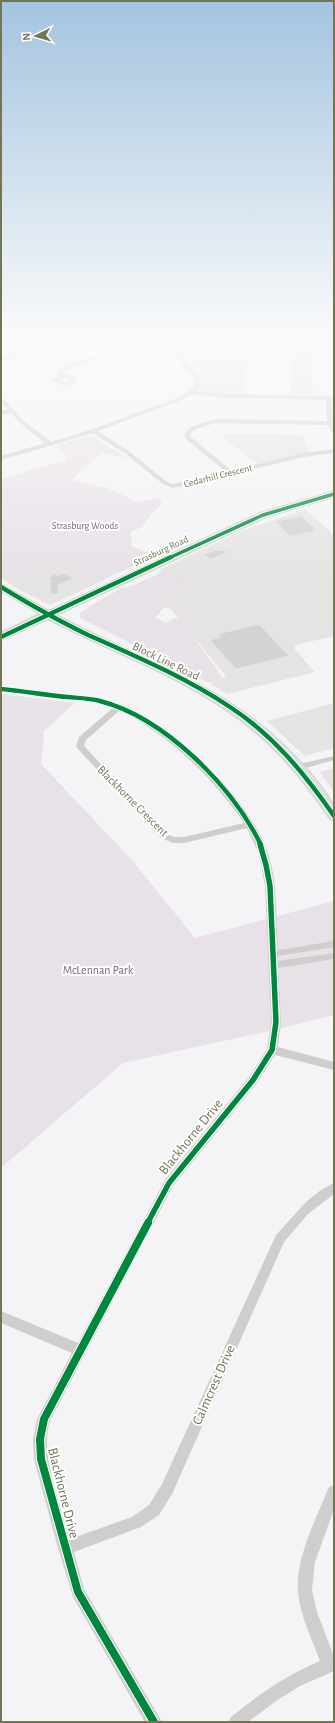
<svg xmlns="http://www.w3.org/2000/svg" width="335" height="1723" font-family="'Alegreya Sans',sans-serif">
	<rect width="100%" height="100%" fill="#f4f3f5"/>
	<g fill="#e5e4e3">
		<polygon points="170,339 286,339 292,346 292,360 247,361 243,394 216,394 201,391 199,390 203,379 200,372"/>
		<polygon points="305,509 334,535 334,636 295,645 295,650 315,672 227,694 211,684 226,676 173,612 163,594 180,583 159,570 239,532"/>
		<polygon points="53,555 104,580 50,605 20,590 1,578 1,575"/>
		<polygon points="334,703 334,748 305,756 267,721"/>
	</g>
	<g fill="#e8e1e8">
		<polygon points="286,339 313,339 313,395 290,394 292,346"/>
		<polygon points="264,346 280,347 280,356 253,356 253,350"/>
		<polygon points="235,434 302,435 310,452 257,464 221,436"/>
		<polygon points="91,435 130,460 103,453 100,454 72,480 107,488 138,502 159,498 162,504 150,515 142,527 131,532 132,546 155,556 92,585 85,582 78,567 71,563 63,562 43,565 28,575 10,579 2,577 1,479 66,460 65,454 57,445"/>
		<polygon points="169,571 183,584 174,590 169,598 172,605 170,608 164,608 155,617 166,623 174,618 180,619 223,678 210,683 80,618 80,613 92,605 120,589 134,585 160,573"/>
		<polygon points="1,694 75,703 44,731 41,764 131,859 195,938 334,901 334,1015 269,1031 123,1063 1,1168"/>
		<polygon points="334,768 334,792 320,772"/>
	</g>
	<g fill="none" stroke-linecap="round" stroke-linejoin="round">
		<polyline stroke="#dedbd5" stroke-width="1.5" points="303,391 304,339"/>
	</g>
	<g fill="#d4d3d2" stroke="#e4e3e4">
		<polygon points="301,516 317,531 290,536 275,521"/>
		<polygon points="215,550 228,551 212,559 203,555"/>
		<polygon points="63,573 73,578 58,585 58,594 50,594 51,580 48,578 55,574 58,576"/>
		<polygon points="259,624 289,656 236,669 210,640 221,637 218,634"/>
	</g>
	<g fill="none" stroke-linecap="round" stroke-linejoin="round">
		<g stroke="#d1d1ce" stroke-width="2">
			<path id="secondary" d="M334,491V497L266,517L56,615C148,664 241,689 310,773C315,779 333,801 334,808C335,811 334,816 334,820L330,819C301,776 269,738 226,710C171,672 107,650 48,619L1,640V633L40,614L1,591V584L49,611L260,513Z"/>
		</g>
		<g fill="#cfcecd" fill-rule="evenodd">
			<polygon points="54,339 62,339 1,362 1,358"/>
			<path d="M106,339L137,341L168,339L201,379V385L196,391L225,394L334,396V400H332L334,434L331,432L328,425L216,423L195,429L190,434L191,437L231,470L304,453L334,449V453L304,457L173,488L163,484L126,454L93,433L1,460V456L45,443L20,423L11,413L1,415V411L8,410L1,401V396L24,421L51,442C82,433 113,422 144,410C161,404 183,399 195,385V379L165,343L144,344L122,343L109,354L65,370L63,375L66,374L76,377V382L65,386L52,382V380L57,376V373L61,368L105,352L116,342ZM66,378L71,380L65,382L58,380ZM193,394L225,398L326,400L327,421L216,419L191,427L184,434L186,439L226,472L173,484L167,482L130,452L98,431L179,401Z"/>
			<polygon points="324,339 334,340 334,344 324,340"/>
			<path d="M1,687C23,689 45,692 67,695C80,696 92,696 104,699C164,717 250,795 269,856C278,886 276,919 278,950L334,941V947L278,956V961L334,953V959L278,968L281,1022L278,1047L334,1062V1070L275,1055L257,1083L173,1186L50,1421C39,1454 61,1506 70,1539L132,1517L149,1505L162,1484L276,1235L307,1201L321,1190L334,1183V1194L308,1214L284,1242L172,1494L159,1515L141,1527L74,1552L84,1589L162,1722H145L73,1597L58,1548L34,1459L33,1439L37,1419L72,1353L1,1323V1311L78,1343L165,1180L249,1077L267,1049L271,1022L265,886L259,854L247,828L184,843H173L161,838L77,748L76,746L79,737L113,708L93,702L1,691ZM120,710C171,737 211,776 244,823L184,837H174L167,834L84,746L86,740Z"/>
			<polygon points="334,756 334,760 299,770 295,767 296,765"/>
			<path d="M334,1485V1509L315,1562L312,1590L317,1612L334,1657V1671L300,1686L276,1701L248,1722H228L231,1717C259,1694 287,1675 320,1661C312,1639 300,1616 298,1592C295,1558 317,1517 329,1487Z"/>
		</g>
		<use href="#secondary" fill="#e1e1e1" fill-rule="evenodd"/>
		<g stroke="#fff" stroke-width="5">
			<polyline id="cycleway-far3" points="169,558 263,515 334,494"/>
		</g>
		<g stroke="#fff" stroke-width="6">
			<g id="cycleway-far2">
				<path d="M1,587C29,604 57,620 86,634C135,656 185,677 230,707C273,735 305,774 334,816"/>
				<polyline points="1,637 171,557"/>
				<path d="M1,689C23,691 45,695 67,697C78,698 89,698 100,701C165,718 232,786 261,845"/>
			</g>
		</g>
		<g stroke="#fff" stroke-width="8">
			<polyline id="cycleway-far1" points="147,1224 169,1183 253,1080 272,1050 276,1022 270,886 266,865 260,844"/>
		</g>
		<g stroke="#fff" stroke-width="10">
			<polyline id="cycleway" points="148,1223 44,1419 40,1439 41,1459 78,1592 154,1722"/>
		</g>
		<use href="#cycleway-far3" stroke="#00873e" stroke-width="3.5"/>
		<use href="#cycleway-far2" stroke="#00873e" stroke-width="4.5"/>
		<use href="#cycleway-far1" stroke="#00873e" stroke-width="5.5"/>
		<use href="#cycleway" stroke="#00873e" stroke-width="8"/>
	</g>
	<linearGradient id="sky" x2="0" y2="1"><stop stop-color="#a4c4e0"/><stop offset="0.58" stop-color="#fafafa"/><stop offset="1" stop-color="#fafafa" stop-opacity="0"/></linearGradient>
	<rect width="335" height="581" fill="url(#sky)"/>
	<g text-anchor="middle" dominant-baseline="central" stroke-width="4" stroke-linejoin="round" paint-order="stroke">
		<g font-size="10" fill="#747457" stroke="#fff">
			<text transform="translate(218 476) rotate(-14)">Cedarhill Crescent</text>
			<text transform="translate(161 551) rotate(-25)">Strasburg Road</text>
		</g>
		<g font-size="10" fill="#7d6274" stroke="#fff">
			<text x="85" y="526">Strasburg Woods</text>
		</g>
		<g font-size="12" fill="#747457" stroke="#fff">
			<text transform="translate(166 661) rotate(26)">Block Line Road</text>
			<text transform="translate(133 801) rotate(45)">Blackhorne Crescent</text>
		</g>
		<g font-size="12" fill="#7d6274" stroke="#fff">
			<text x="98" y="970">McLennan Park</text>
		</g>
		<g font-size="14" fill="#747457" stroke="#fff">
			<text transform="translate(191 1137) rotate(-51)">Blackhorne Drive</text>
			<text transform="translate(214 1385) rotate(-66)">Calmcrest Drive</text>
			<text transform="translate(63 1493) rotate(76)">Blackhorne Drive</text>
		</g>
	</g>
	<rect width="335" height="1723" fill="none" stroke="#747457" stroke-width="4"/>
	<g transform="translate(36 36) rotate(265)" stroke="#ffffff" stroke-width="3" paint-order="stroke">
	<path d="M0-3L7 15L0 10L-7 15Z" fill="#747457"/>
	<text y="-6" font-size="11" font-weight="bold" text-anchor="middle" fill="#747457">N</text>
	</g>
</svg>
